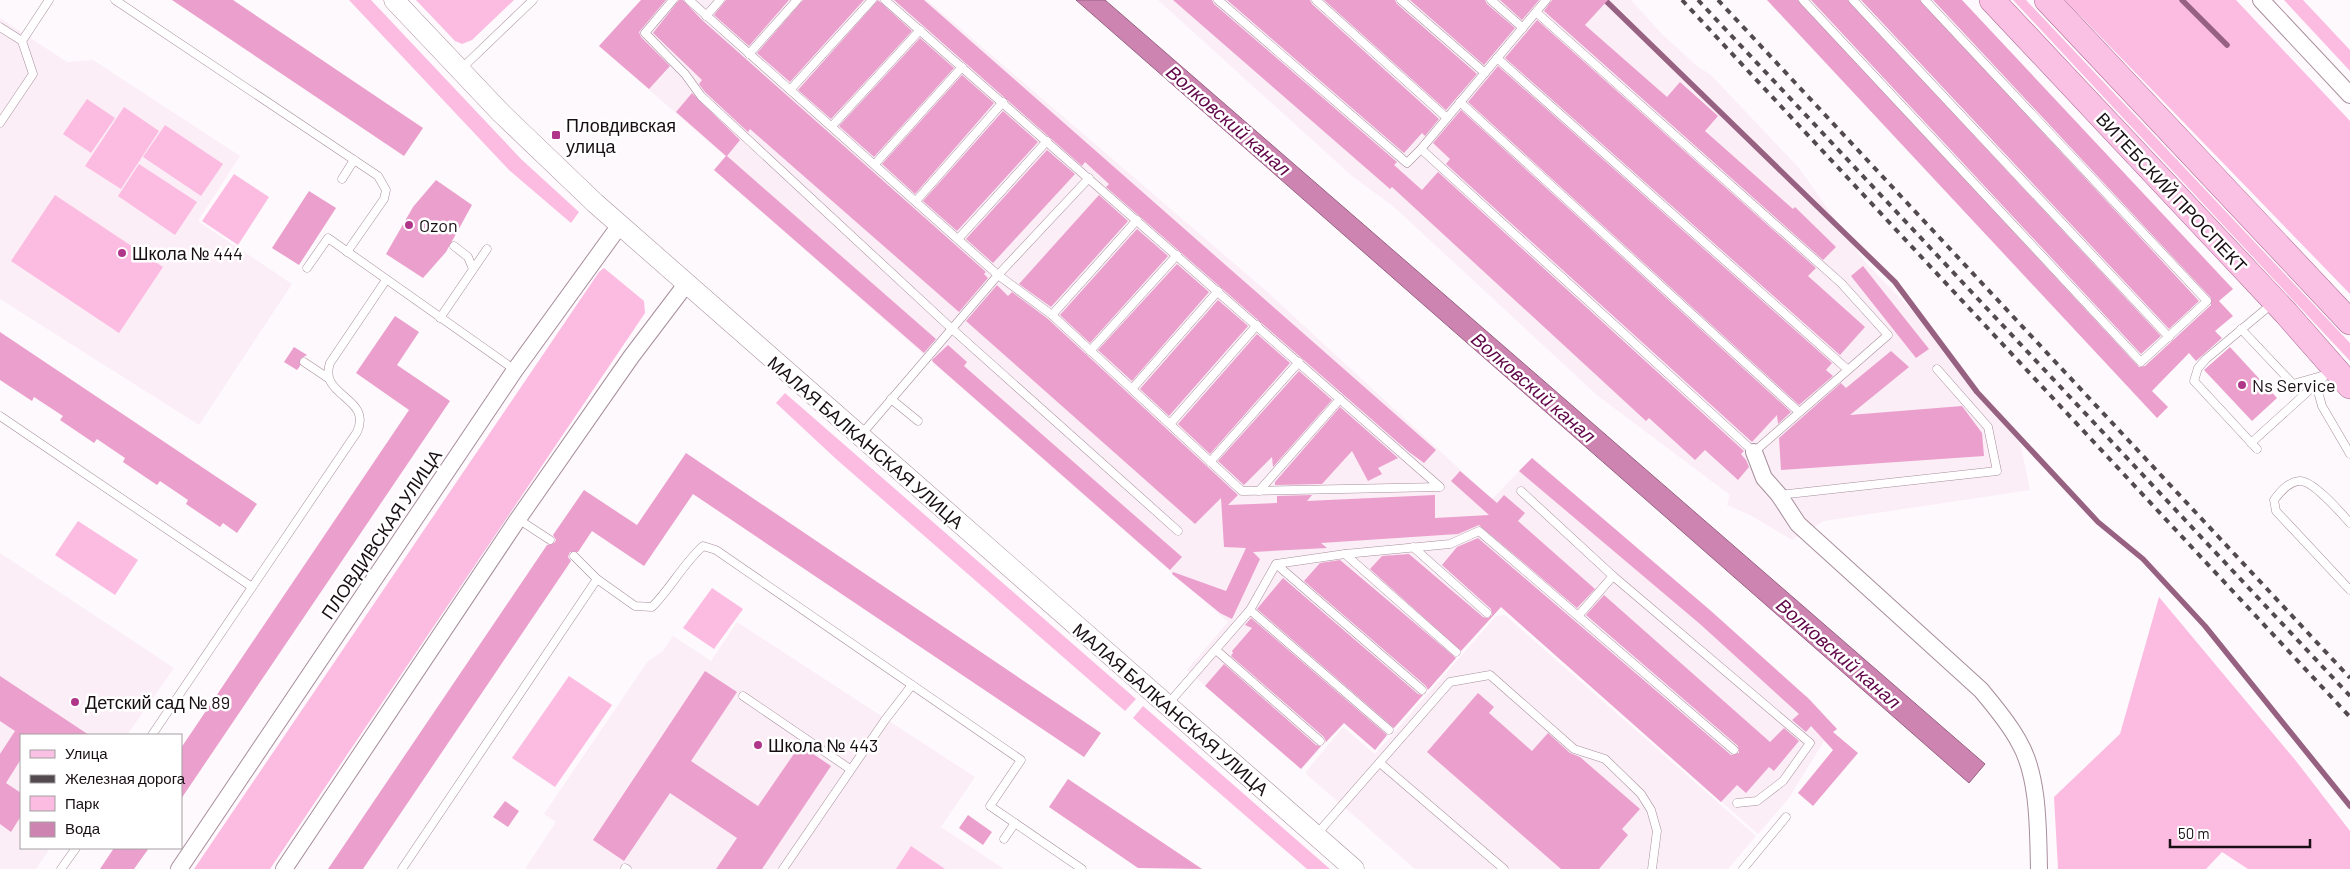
<svg xmlns="http://www.w3.org/2000/svg" width="2350" height="869" font-family="Barlow,sans-serif">
	<rect width="100%" height="100%" fill="#fef9fc"/>
	<g fill="#fceef6">
		<polygon points="641,0 927,0 1264,289 1492,499 1532,458 1711,611 1809,699 1837,729 1824,741 1789,798 1758,834 1501,607 1375,750 1344,723 1301,769 1187,670 1228,622 714,170 725,156 599,46"/>
		<polygon points="1158,0 1631,0 1662,34 1697,66 1711,75 1799,168 1865,262 1940,339 1977,392 2008,424 2021,446 2030,490 1824,521 1792,540 1750,515 1727,505 1730,495 1598,396 1393,206 1352,176"/>
		<polygon points="0,18 67,62 93,60 240,156 198,221 292,284 199,425 0,299"/>
		<polygon points="0,553 174,668 127,735 21,735 21,848 50,848 36,869 0,869"/>
		<polygon points="1505,615 1756,836 1728,869 1415,869 1305,773 1343,727 1375,754 1496,616"/>
		<polygon points="737,622 975,777 941,827 1004,869 525,869 556,822 544,814 648,661 663,651 673,636 711,661"/>
	</g>
	<g fill="#fcbce2">
		<polygon points="349,0 371,0 521,159 579,212 571,223 509,170"/>
		<polygon points="416,0 514,0 472,40 462,44 455,41"/>
		<polygon points="2013,0 2026,0 2350,343 2350,361"/>
		<polygon points="2065,0 2236,0 2350,121 2350,294"/>
		<polygon points="2284,0 2303,0 2350,50 2350,71"/>
		<polygon points="87,99 115,118 91,153 63,134"/>
		<polygon points="124,107 159,131 121,189 85,166"/>
		<polygon points="165,125 223,164 201,196 143,157"/>
		<polygon points="139,164 197,202 175,235 118,196"/>
		<polygon points="234,174 269,197 238,245 202,221"/>
		<polygon points="55,195 163,267 119,333 11,261"/>
		<polygon points="604,268 644,301 645,313 270,869 194,869 599,272"/>
		<polygon points="785,393 1136,699 1125,711 835,458 776,403"/>
		<polygon points="78,521 138,560 115,595 55,555"/>
		<polygon points="712,588 743,609 714,649 683,628"/>
		<polygon points="2159,597 2296,761 2350,831 2350,869 2248,869 2222,852 2206,869 2058,869 2054,797 2120,734"/>
		<polygon points="569,676 612,705 555,787 512,758"/>
		<polygon points="1143,706 1330,869 1307,869 1133,718"/>
		<polygon points="911,846 945,869 896,869"/>
	</g>
	<polygon fill="#ce84b1" stroke="#976182" points="1076,0 1105,0 1985,764 1969,783"/>
	<g fill="none" stroke-linecap="round" stroke-linejoin="round">
		<g stroke="#976182" stroke-width="5.5">
			<polyline points="1605,0 1895,282 1977,392 2098,522 2143,559 2205,626 2350,806"/>
			<polyline points="2182,0 2227,45"/>
		</g>
	</g>
	<g fill="#eb9fcd">
		<polygon points="172,0 233,0 423,128 404,156"/>
		<polygon points="641,0 666,0 639,32 641,37 670,66 649,89 599,46"/>
		<polygon points="679,0 683,0 702,20 986,272 984,274 988,278 959,312 750,129 748,132 705,92 699,84 702,80 653,33"/>
		<polygon points="726,0 789,0 749,46 714,15"/>
		<polygon points="803,0 864,0 790,82 757,53"/>
		<polygon points="878,0 912,31 831,119 798,90"/>
		<polygon points="894,0 924,0 1436,450 1424,463 1409,452 1106,187 1109,184 1085,162 1082,166"/>
		<polygon points="1173,0 1212,0 1214,4 1397,162 1394,165 1422,190 1438,172 1744,451 1741,454 1746,460 1749,467 1738,480 1705,450 1695,460 1649,418 1646,421 1392,187 1390,189"/>
		<polygon points="1227,0 1310,0 1312,4 1439,119 1425,136 1422,133 1404,153"/>
		<polygon points="1324,0 1395,0 1397,4 1477,74 1446,110"/>
		<polygon points="1410,0 1485,0 1487,4 1515,28 1484,65"/>
		<polygon points="1500,0 1539,0 1522,20"/>
		<polygon points="1552,0 1608,0 1585,25 1667,97 1680,82 1718,116 1705,131 1793,209 1795,207 1836,247 1823,260 1544,11"/>
		<polygon points="1767,0 1798,0 2139,367 2145,366 2211,305 2211,298 1933,0 1962,0 2233,289 2219,301 2233,316 2215,331 2222,338 2196,361 2189,353 2152,391 2168,407 2157,418"/>
		<polygon points="1811,0 1848,0 2161,336 2141,354"/>
		<polygon points="1861,0 1920,0 2199,301 2169,329"/>
		<polygon points="1537,20 1816,268 1808,276 1865,327 1840,355 1505,58"/>
		<polygon points="920,38 954,68 874,157 839,126"/>
		<polygon points="1498,66 1832,363 1826,370 1833,376 1799,405 1468,102"/>
		<polygon points="962,75 994,103 915,194 882,164"/>
		<polygon points="692,93 740,140 727,156 936,339 924,353 714,170 726,156 676,112"/>
		<polygon points="1461,110 1791,412 1778,424 1777,415 1752,442 1446,164 1450,159 1433,143"/>
		<polygon points="1003,111 1038,142 957,231 923,201"/>
		<polygon points="1047,150 1075,174 993,263 966,239"/>
		<polygon points="436,180 472,205 446,252 423,278 386,254 413,207"/>
		<polygon points="309,191 336,208 299,265 272,248"/>
		<polygon points="1099,195 1128,221 1051,307 1019,284"/>
		<polygon points="1137,229 1168,256 1090,343 1060,315"/>
		<polygon points="1177,264 1209,292 1132,381 1098,350"/>
		<polygon points="1863,266 1929,349 1916,358 1851,276"/>
		<polygon points="997,285 1008,296 1012,292 1048,319 1238,495 1228,505 1277,503 1277,496 1312,495 1307,501 1435,495 1435,518 1489,515 1451,481 1460,471 1497,503 1504,495 1525,513 1518,521 1595,589 1577,608 1479,525 1458,534 1321,543 1327,548 1253,552 1260,559 1232,619 1220,613 1172,574 1173,572 1226,591 1246,548 1224,547 1221,498 1195,524 966,321"/>
		<polygon points="1218,300 1248,326 1169,416 1140,389"/>
		<polygon points="395,316 419,332 397,365 450,401 181,799 181,748 409,410 356,373"/>
		<polygon points="0,332 257,504 237,533 223,523 220,527 186,504 188,500 160,481 157,485 123,462 125,458 97,439 94,443 60,420 63,416 34,397 32,401 0,380"/>
		<polygon points="1257,334 1290,363 1210,454 1178,424"/>
		<polygon points="948,345 967,362 964,366 1182,557 1170,570 933,362 932,360"/>
		<polygon points="294,347 307,355 300,359 300,366 297,370 284,362"/>
		<polygon points="2230,347 2277,398 2252,421 2204,370"/>
		<polygon points="1891,351 1909,367 1850,415 1962,406 1982,433 1984,456 1781,470 1779,438 1841,383 1846,388"/>
		<polygon points="1299,371 1332,400 1273,467 1272,457 1244,485 1218,461"/>
		<polygon points="1340,407 1398,458 1378,468 1382,474 1368,481 1352,451 1322,484 1275,485 1275,482"/>
		<polygon points="686,453 1101,733 1084,757 693,494 644,566 592,531 578,552 570,552 568,557 571,561 363,869 328,869 547,545 554,543 556,540 553,535 584,490 637,525"/>
		<polygon points="1532,458 1711,611 1809,699 1837,729 1833,732 1858,753 1813,806 1798,793 1833,750 1811,726 1806,732 1792,720 1799,714 1700,624 1519,471"/>
		<polygon points="1478,538 1731,755 1739,753 1738,746 1586,615 1604,595 1770,742 1784,728 1799,741 1774,771 1769,767 1746,793 1737,785 1721,802 1501,607 1461,651 1370,569 1382,556 1409,554 1483,617 1488,618 1492,615 1491,609 1442,565 1457,547"/>
		<polygon points="1340,560 1456,658 1428,690 1426,686 1304,581 1320,563"/>
		<polygon points="1283,578 1418,694 1423,695 1394,728 1257,609"/>
		<polygon points="1251,618 1387,735 1375,750 1344,723 1326,742 1324,737 1231,656 1233,653 1232,651 1252,628 1245,625"/>
		<polygon points="1224,664 1316,745 1321,746 1301,769 1205,686"/>
		<polygon points="705,671 737,692 691,761 758,806 800,745 831,766 762,869 716,869 737,838 670,793 624,861 593,840"/>
		<polygon points="0,676 89,735 21,735 21,759 6,783 21,793 21,816 11,832 0,824 0,754 15,731 0,721"/>
		<polygon points="1478,693 1494,707 1489,713 1532,751 1548,733 1570,753 1580,757 1640,809 1622,829 1628,835 1599,869 1561,869 1427,752"/>
		<polygon points="1068,779 1202,869 1138,868 1049,807"/>
		<polygon points="505,801 519,811 508,827 493,817"/>
		<polygon points="968,815 992,832 983,845 959,828"/>
		<polygon points="114,848 149,848 134,869 100,869"/>
	</g>
	<g fill="none" stroke-linecap="round" stroke-linejoin="round">
		<g stroke="#a78e9c" stroke-width="9">
			<g id="service">
				<polyline points="115,0 378,176 386,190 384,199 347,252"/>
				<polyline points="673,0 645,33 685,74 701,96 951,328 1178,531"/>
				<polyline points="689,0 998,275 1052,315 1242,491 1440,487 885,0"/>
				<polyline points="1218,0 1407,163 1421,149 1754,452 1888,335 1841,283 1536,12"/>
				<polyline points="1316,0 1447,118"/>
				<polyline points="1401,0 1485,73"/>
				<polyline points="1491,0 1523,28"/>
				<polyline points="1803,0 2141,362 2207,301 1925,0"/>
				<polyline points="1853,0 2169,337"/>
				<polyline points="706,16 720,0"/>
				<polyline points="0,27 22,41"/>
				<polyline points="749,54 797,0"/>
				<polyline points="1497,58 1847,369"/>
				<polyline points="460,70 533,0"/>
				<polyline points="790,90 872,0"/>
				<polyline points="1460,102 1799,412"/>
				<polyline points="0,123 33,74 22,41 49,0"/>
				<polyline points="832,126 920,30"/>
				<polyline points="1421,149 1546,0"/>
				<polyline points="875,164 962,67"/>
				<polyline points="342,179 354,160"/>
				<polyline points="916,201 1003,102"/>
				<polyline points="958,239 1047,141"/>
				<polyline points="454,246 468,257 473,269"/>
				<polyline points="307,268 328,238 515,370"/>
				<polyline points="1052,315 1137,220"/>
				<polyline points="440,318 487,249"/>
				<polyline points="2241,329 2293,384 2328,374"/>
				<polyline points="1090,351 1177,255"/>
				<polyline points="304,362 328,378"/>
				<polyline points="2316,384 2322,406 2350,454"/>
				<polyline points="1132,389 1218,291"/>
				<polyline points="891,399 918,421"/>
				<polyline points="0,416 252,587"/>
				<polyline points="1170,424 1257,325"/>
				<polyline points="860,436 998,275 1089,178"/>
				<polyline points="2251,443 2326,375"/>
				<polyline points="2257,449 2194,381 2198,368 2206,359 2273,303"/>
				<polyline points="1210,462 1299,362"/>
				<polyline points="1259,491 1340,399"/>
				<polyline points="1521,491 1613,576 1810,743 1783,781 1757,801 1737,803"/>
				<polyline points="1779,495 1997,471 1988,427 1937,369"/>
				<polyline points="518,519 550,540"/>
				<path d="M2350,523C2341,513 2312,479 2299,481C2288,482 2280,492 2274,500L2276,511L2350,590"/>
				<polyline points="1413,547 1487,613"/>
				<polyline points="1345,554 1456,652"/>
				<path d="M574,556L597,579L635,606L652,607C671,588 683,564 703,546L716,550L1021,760L990,806L1082,869"/>
				<polyline points="1276,564 1422,690"/>
				<polyline points="1250,610 1389,730"/>
				<polyline points="1578,616 1613,576"/>
				<polyline points="1216,650 1320,741"/>
				<polyline points="743,696 850,769"/>
				<polyline points="1168,704 1250,610 1276,564 1345,554 1450,544 1479,531 1734,750"/>
				<path d="M152,735L357,432C373,397 318,397 330,363L386,280"/>
				<polyline points="1380,763 1504,869"/>
				<polyline points="1316,835 1450,682 1490,675 1574,749 1605,759 1641,794 1651,810 1657,831 1652,869"/>
				<polyline points="1004,839 1015,823"/>
				<polyline points="625,868 627,869"/>
				<polyline points="61,869 76,848"/>
				<polyline points="402,869 597,579"/>
				<polyline points="783,869 885,720 912,685"/>
				<polyline points="1743,869 1786,817"/>
			</g>
		</g>
		<g stroke="#a78e9c" stroke-width="18">
			<g id="minor">
				<polyline points="2261,0 2350,95"/>
				<path d="M1754,452L1764,478L1779,495L1798,524L1981,690C1994,706 2009,723 2019,742C2039,776 2038,830 2039,869"/>
				<polyline points="179,869 515,370 620,225"/>
				<polyline points="284,869 518,519 631,357 687,283"/>
			</g>
		</g>
		<g stroke="#a78e9c" stroke-width="21">
			<polyline id="tertiary" points="394,0 501,113 595,203 1354,869"/>
		</g>
		<g stroke="#aa6790" stroke-width="26">
			<g id="primary">
				<polyline points="1992,0 2286,313 2350,386"/>
				<polyline points="2047,0 2350,322"/>
			</g>
		</g>
		<use href="#service" stroke="#fff" stroke-width="8"/>
		<use href="#minor" stroke="#fff" stroke-width="16"/>
		<use href="#tertiary" stroke="#fff" stroke-width="20"/>
		<use href="#primary" stroke="#fbc1e5" stroke-width="25"/>
		<g stroke="#524a4f" stroke-width="4" stroke-dasharray="6 6" stroke-linecap="butt">
			<polyline points="1682,0 2350,717"/>
			<polyline points="1698,0 2350,696"/>
			<polyline points="1718,0 2350,678"/>
		</g>
	</g>
	<g fill="#b0368a" stroke="#fff" stroke-width="2">
		<rect x="551" y="130" width="10" height="10" rx="2.5"/>
		<circle cx="409" cy="225" r="5"/>
		<circle cx="122" cy="253" r="5"/>
		<circle cx="2242" cy="385" r="5"/>
		<circle cx="75" cy="702" r="5"/>
		<circle cx="758" cy="745" r="5"/>
	</g>
	<g text-anchor="middle" dominant-baseline="central" stroke-width="5" stroke-linejoin="round" paint-order="stroke">
		<g font-size="18" fill="#180f14" stroke="#fff" text-anchor="start">
			<text x="566" y="125">Пловдивская<tspan x="566" dy="21">улица</tspan></text>
			<text x="419" y="225">Ozon</text>
			<text x="132" y="253">Школа № 444</text>
			<text x="2252" y="385">Ns Service</text>
			<text x="85" y="702">Детский сад № 89</text>
			<text x="768" y="745">Школа № 443</text>
		</g>
		<g font-size="18" fill="#180f14" stroke="#fff">
			<text transform="translate(2172 192) rotate(47)">ВИТЕБСКИЙ ПРОСПЕКТ</text>
			<text transform="translate(866 442) rotate(41)">МАЛАЯ БАЛКАНСКАЯ УЛИЦА</text>
			<text transform="translate(381 534) rotate(-56)">ПЛОВДИВСКАЯ УЛИЦА</text>
			<text transform="translate(1171 709) rotate(41)">МАЛАЯ БАЛКАНСКАЯ УЛИЦА</text>
		</g>
		<g font-size="19" font-style="italic" fill="#610649" stroke="#fff">
			<text transform="translate(1229 120) rotate(41)">Волковский канал</text>
			<text transform="translate(1534 387) rotate(41)">Волковский канал</text>
			<text transform="translate(1839 653) rotate(41)">Волковский канал</text>
		</g>
	</g>
	<rect x="20" y="734" width="162" height="115" fill="#ffffff" stroke="#a39fa1"/>
	<rect x="30" y="750" width="25" height="8" fill="#fbc1e5" stroke="#a39fa1"/>
	<text x="65" y="759" font-size="15" fill="#180f14">Улица</text>
	<rect x="30" y="775" width="25" height="8" fill="#524a4f" stroke="#a39fa1"/>
	<text x="65" y="784" font-size="15" fill="#180f14">Железная дорога</text>
	<rect x="30" y="796" width="25" height="15" fill="#fcbce2" stroke="#a39fa1"/>
	<text x="65" y="809" font-size="15" fill="#180f14">Парк</text>
	<rect x="30" y="822" width="25" height="15" fill="#ce84b1" stroke="#a39fa1"/>
	<text x="65" y="834" font-size="15" fill="#180f14">Вода</text>
	<path d="M2170 839v8h140v-8" fill="none" stroke="#180f14" stroke-width="2.5"/>
	<text x="2178" y="839" font-size="15" fill="#180f14" stroke="#ffffff" stroke-width="4" paint-order="stroke">50 m</text>
</svg>
